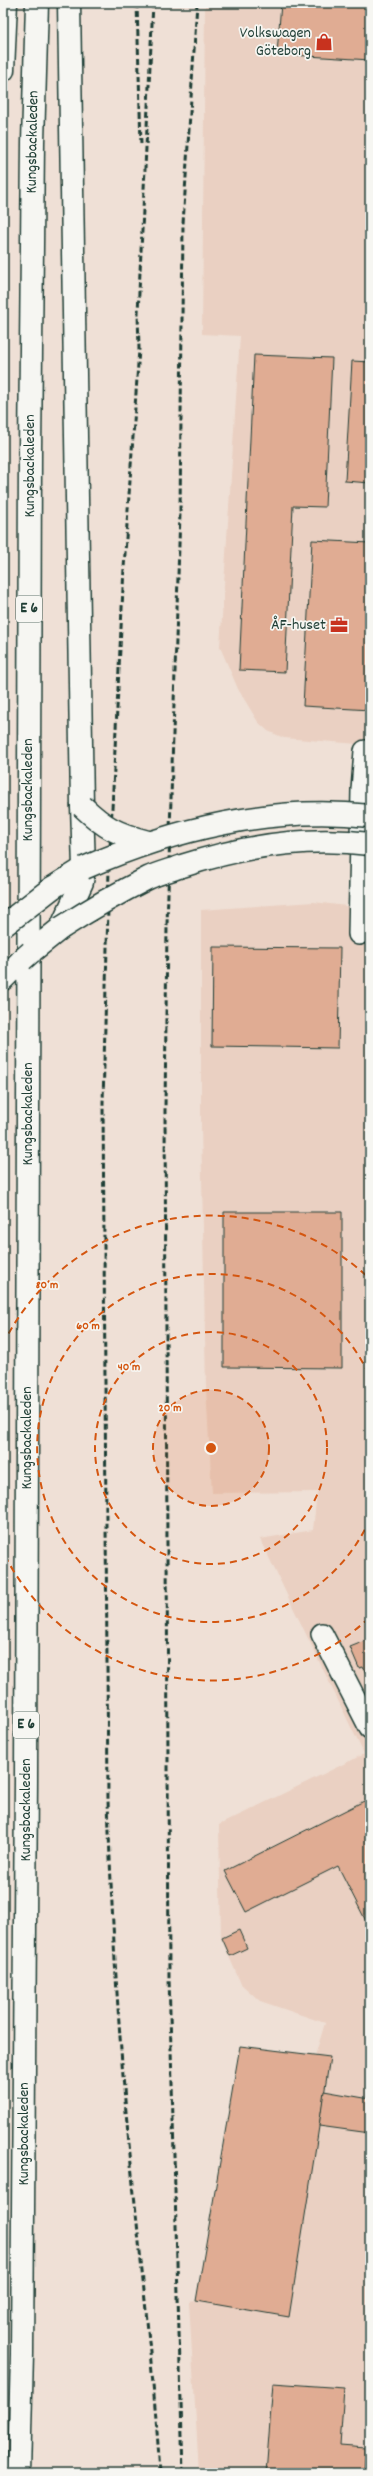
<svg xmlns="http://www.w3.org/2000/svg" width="373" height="2476" font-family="Dekko,sans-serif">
	<rect width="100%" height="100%" fill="#efe0d6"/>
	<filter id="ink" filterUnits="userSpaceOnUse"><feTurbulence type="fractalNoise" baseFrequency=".025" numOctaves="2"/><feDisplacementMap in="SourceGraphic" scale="8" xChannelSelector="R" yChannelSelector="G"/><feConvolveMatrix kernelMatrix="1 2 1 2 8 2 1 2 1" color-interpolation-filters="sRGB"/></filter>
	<g filter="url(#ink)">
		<g fill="#ead0c2">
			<polygon points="205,3 370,3 370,745 284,738 268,731 258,722 238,689 220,647 240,336 202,334"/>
			<polygon points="314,902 370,909 370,2473 199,2473 189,2302 196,2301 240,2046 315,2056 325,2023 260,2001 241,1984 221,1938 219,1825 364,1754 260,1539 313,1530 317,1492 212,1493 206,1389 201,1125 201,910"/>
		</g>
		<g fill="#e0ac93" stroke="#1f3d34">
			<polygon points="281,3 369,3 368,30 370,30 370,60 277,54"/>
			<polygon points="369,3 370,3 370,30 368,30"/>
			<polygon points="254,355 332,358 325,507 293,506 285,672 239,670"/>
			<polygon points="352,361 370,362 370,483 345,481"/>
			<polygon points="312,540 370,543 370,710 303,706"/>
			<polygon points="213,947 340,948 338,1048 212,1046"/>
			<polygon points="224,1212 342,1212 342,1368 224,1367"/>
			<polygon points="370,1639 370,1682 363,1667 359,1668 350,1647"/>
			<polygon points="370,1798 370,1929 338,1866 246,1912 225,1871"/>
			<polygon points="239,1930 247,1948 230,1956 222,1938"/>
			<polygon points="240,2046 330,2057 289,2317 196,2301"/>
			<polygon points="324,2091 370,2099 370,2133 319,2126"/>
			<polygon points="273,2383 344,2388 340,2446 366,2448 364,2473 266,2473"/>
		</g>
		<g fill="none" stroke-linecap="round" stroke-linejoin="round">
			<g stroke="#1f3d34" stroke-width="24">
				<g id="minor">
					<polyline points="359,934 362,790 365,751"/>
					<polyline points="322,1634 370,1728"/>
				</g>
			</g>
			<g stroke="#1f3d34" stroke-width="25">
				<g id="secondary">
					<polyline points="52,888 84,868"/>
					<polyline points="31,952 61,928 82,882 84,868 82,806"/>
					<polyline points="3,979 22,960"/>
				</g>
			</g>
			<g stroke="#1f3d34" stroke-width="25">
				<g id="motorway">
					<polyline points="69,3 82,806"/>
					<polyline points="3,70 6,3"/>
					<polyline points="19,2473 22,2354 26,1780 30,452 33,142 37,3"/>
				</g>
			</g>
			<use href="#minor" stroke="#f6f6f2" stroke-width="21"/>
			<use href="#secondary" stroke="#f6f6f2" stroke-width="22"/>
			<use href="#motorway" stroke="#f6f6f2" stroke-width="22"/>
			<g stroke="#1f3d34" stroke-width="3" stroke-dasharray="6 3" stroke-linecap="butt">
				<polyline points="137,3 141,145"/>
				<path d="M153,3L138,313L139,349L124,568L109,869L103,1103L108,1800C111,1904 117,2008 126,2112C137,2232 152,2352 160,2473"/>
				<polyline points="183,2473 169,1978 165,1111 167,925 180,513 183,224 197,3"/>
			</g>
			<g stroke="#1f3d34" stroke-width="25" stroke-linecap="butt">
				<g id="tertiary-bridge">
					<path d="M82,806C105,828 117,834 148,842"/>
					<path d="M84,868C173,829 273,805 370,816"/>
					<path d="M61,928C89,910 118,893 148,878C159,873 171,870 182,866C243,846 306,836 370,844"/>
				</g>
			</g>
			<g stroke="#1f3d34" stroke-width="25" stroke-linecap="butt">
				<g id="secondary-bridge">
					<polyline points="3,926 52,888"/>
					<polyline points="22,960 31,952"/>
				</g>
			</g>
			<use href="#tertiary-bridge" stroke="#f6f6f2" stroke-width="22"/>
			<use href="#secondary-bridge" stroke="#f6f6f2" stroke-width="22"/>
		</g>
	</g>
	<circle cx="211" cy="1448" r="58" fill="#d45610" fill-opacity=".12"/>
	<g fill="none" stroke="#d45610" stroke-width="2" stroke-dasharray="7 5">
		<circle cx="211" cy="1448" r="58"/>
		<circle cx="211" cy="1448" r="116"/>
		<path d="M370 1519A174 174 0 1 1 370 1377"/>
		<path d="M369 1618A232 232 0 0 1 3 1552M3 1344A232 232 0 0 1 369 1278"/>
	</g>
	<defs>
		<g id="shop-bare" transform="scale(1.38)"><path d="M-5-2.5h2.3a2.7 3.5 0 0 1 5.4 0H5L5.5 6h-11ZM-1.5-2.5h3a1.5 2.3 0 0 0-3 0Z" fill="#c8321e" stroke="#f6f6f2" stroke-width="2.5" paint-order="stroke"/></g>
		<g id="office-bare" transform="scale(1.38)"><path d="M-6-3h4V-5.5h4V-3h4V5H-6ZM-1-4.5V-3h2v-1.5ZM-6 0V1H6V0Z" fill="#c8321e" stroke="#f6f6f2" stroke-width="2.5" paint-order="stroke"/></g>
	</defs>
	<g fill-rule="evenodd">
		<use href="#shop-bare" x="324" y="42"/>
		<use href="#office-bare" x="339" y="625"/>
	</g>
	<g text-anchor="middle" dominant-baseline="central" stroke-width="3.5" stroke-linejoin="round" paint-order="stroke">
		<g fill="#f6f6f2" stroke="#60746d" stroke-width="1">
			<rect x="16" y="596" width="26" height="26" rx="3"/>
			<rect x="13" y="1712" width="26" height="26" rx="3"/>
		</g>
		<g font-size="15" font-weight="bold" fill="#1f3d34">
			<text x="29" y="609">E 6</text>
			<text x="26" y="1725">E 6</text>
		</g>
		<g font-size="16" fill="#1f3d34" stroke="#f6f6f2" text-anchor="end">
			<text x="311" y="33">Volkswagen<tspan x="311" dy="18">Göteborg</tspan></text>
			<text x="326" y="625">ÅF-huset</text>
		</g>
		<g font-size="16" fill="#1f3d34" stroke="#f6f6f2">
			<text transform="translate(33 142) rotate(-89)">Kungsbackaleden</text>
			<text transform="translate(30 466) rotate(-90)">Kungsbackaleden</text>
			<text transform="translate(28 790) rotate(-90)">Kungsbackaleden</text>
			<text transform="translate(28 1114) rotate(-90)">Kungsbackaleden</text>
			<text transform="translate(27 1438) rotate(-90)">Kungsbackaleden</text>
			<text transform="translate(26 1810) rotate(-90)">Kungsbackaleden</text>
			<text transform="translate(24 2134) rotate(-90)">Kungsbackaleden</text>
		</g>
	</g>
	<circle cx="211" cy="1448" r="6" fill="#d45610" stroke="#f6f6f2" stroke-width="2"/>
	<g font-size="12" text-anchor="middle" font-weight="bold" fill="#d45610" stroke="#f6f6f2" stroke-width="3.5" stroke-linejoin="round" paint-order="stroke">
		<text x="47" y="1288">80 m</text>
		<text x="88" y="1329">60 m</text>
		<text x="129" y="1370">40 m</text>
		<text x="170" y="1411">20 m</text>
	</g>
	<rect width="373" height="2476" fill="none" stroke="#f6f6f2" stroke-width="16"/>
	<rect x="8" y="8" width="357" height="2460" fill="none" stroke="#1f3d34" stroke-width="1.5" filter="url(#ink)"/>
</svg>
